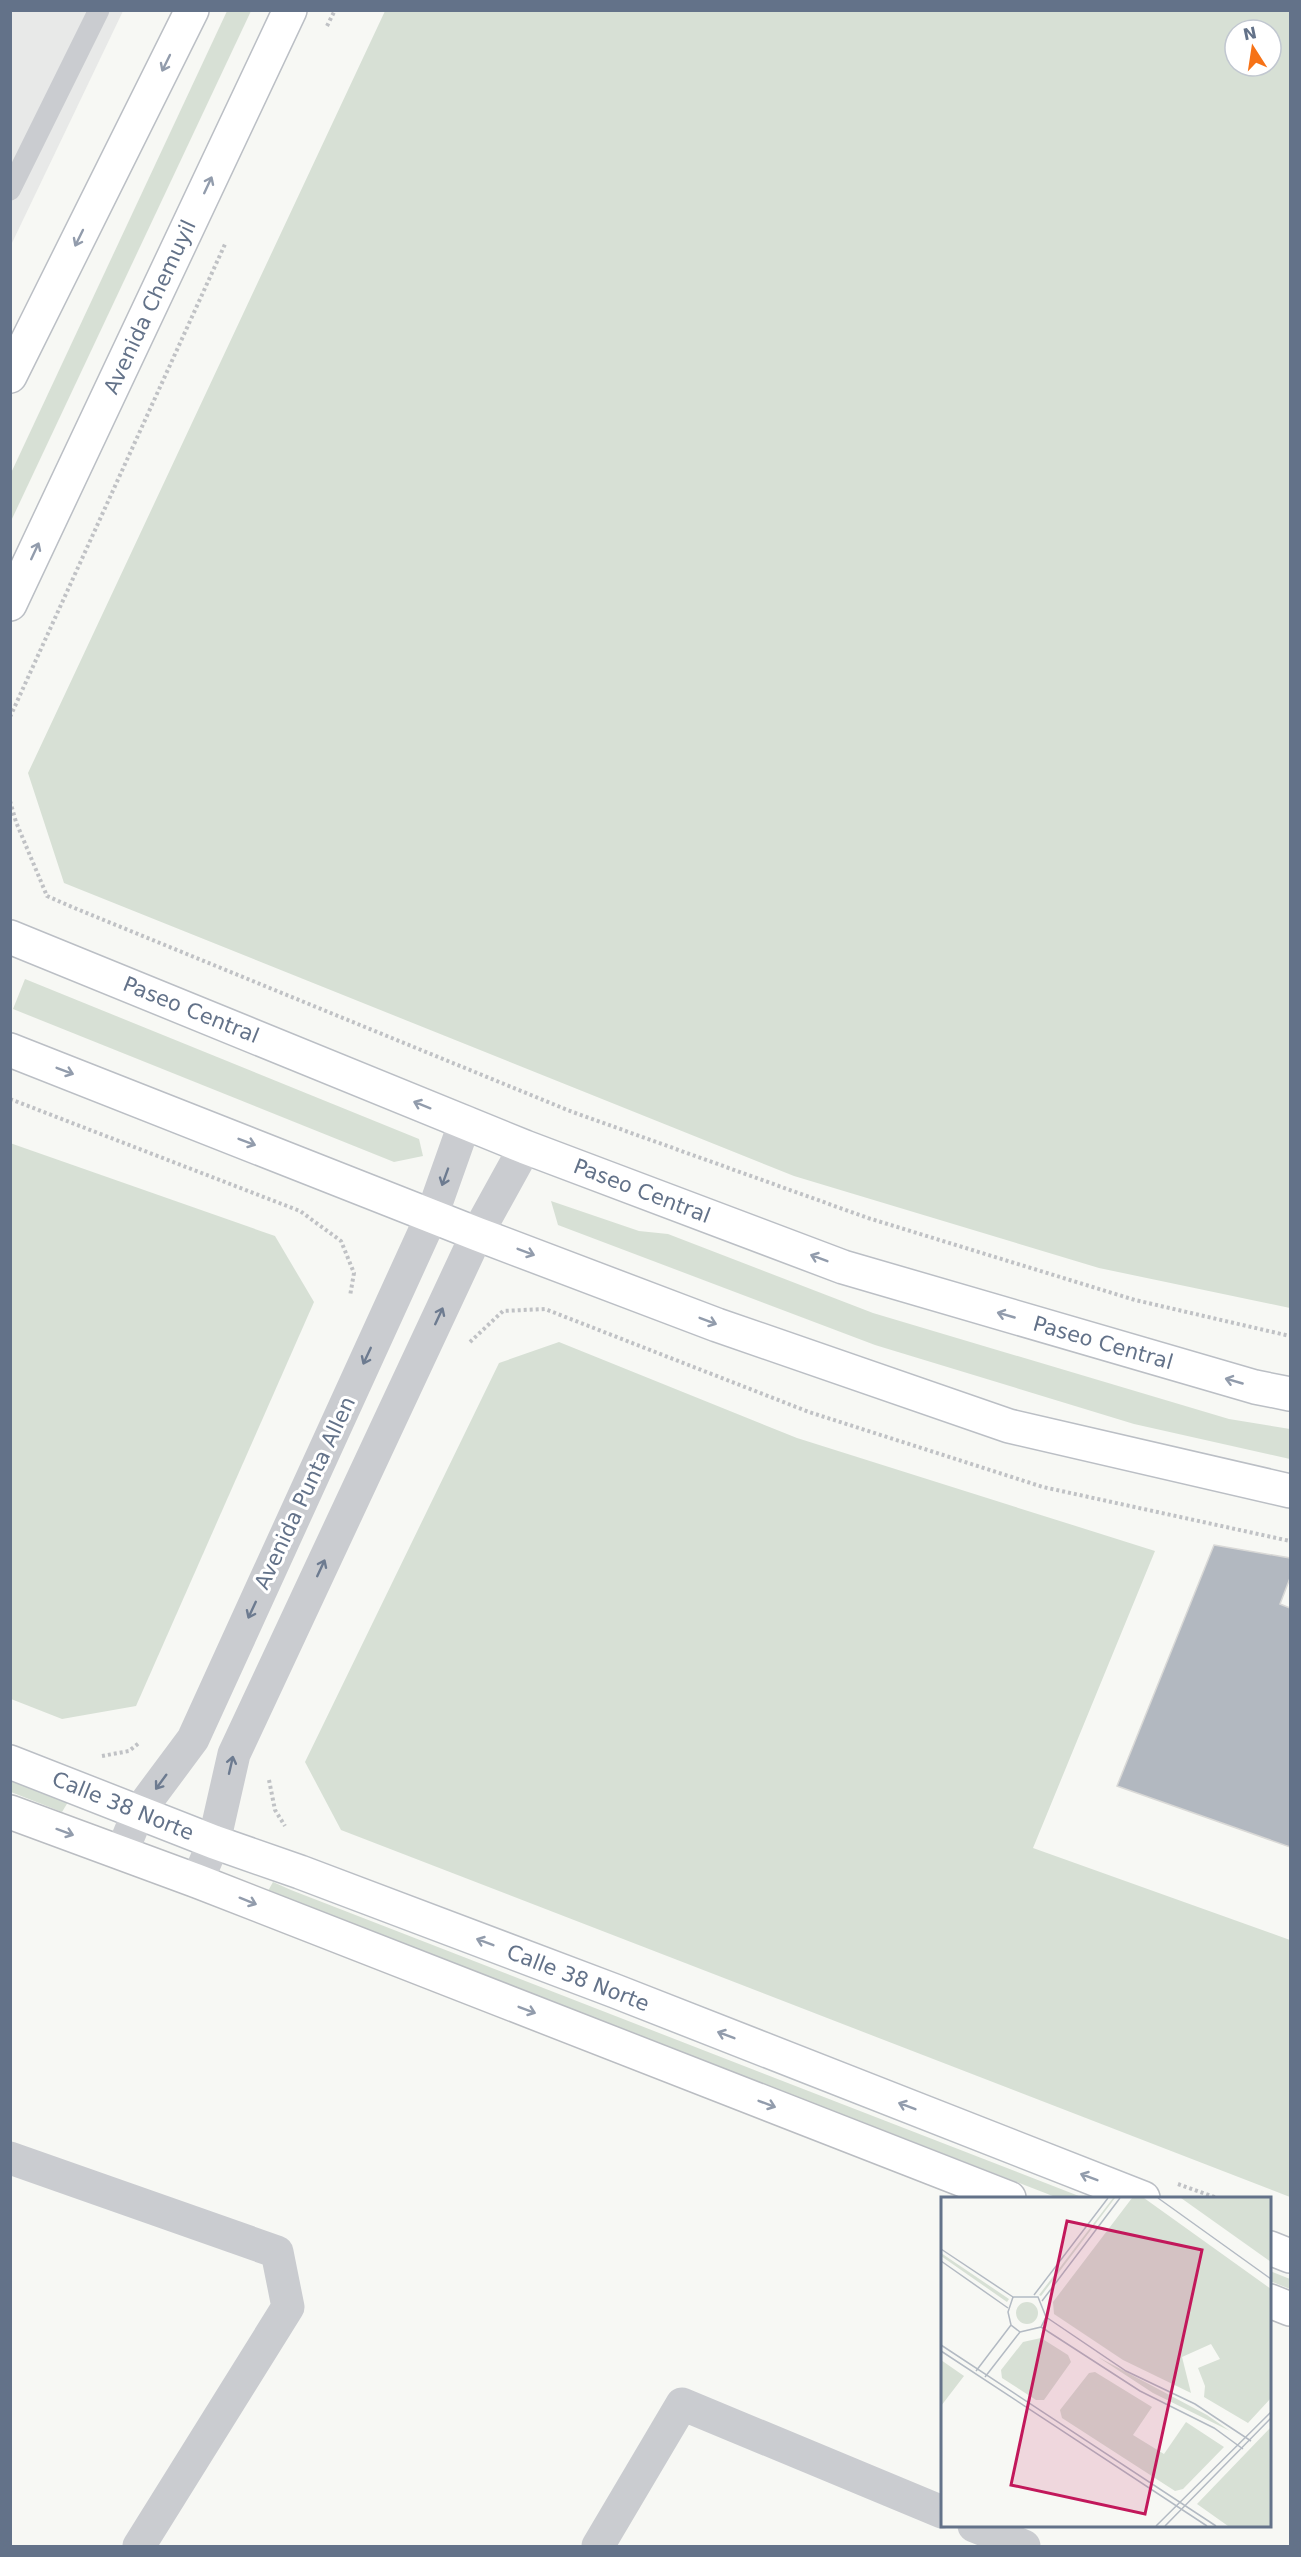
<svg xmlns="http://www.w3.org/2000/svg" width="1301" height="2557" font-family="'DejaVu Sans',sans-serif">
	<rect width="100%" height="100%" fill="#f7f8f4"/>
	<polygon fill="#e8e9e8" points="11,11 123,11 11,245"/>
	<g fill="#d7e0d5" fill-rule="evenodd">
		<polygon points="227,11 251,11 11,521 11,473"/>
		<path d="M385,11H1290V1308L1099,1268L794,1176L64,883L28,773ZM1235,30H1271V66H1235Z"/>
		<polygon points="25,979 419,1139 423,1156 394,1162 13,1009"/>
		<polygon points="10,1143 275,1236 314,1302 136,1706 62,1719 11,1699"/>
		<polygon points="551,1201 639,1231 668,1234 873,1313 1229,1419 1290,1429 1290,1459 1134,1424 875,1345 558,1225"/>
		<polygon points="559,1342 797,1438 1155,1551 1033,1848 1290,1940 1290,2197 341,1830 305,1762 499,1363"/>
		<polygon points="10,1780 68,1802 62,1812 11,1792"/>
		<polygon points="273,1882 291,1890 1084,2198 1058,2198 268,1891"/>
		<polygon points="1270,2271 1290,2279 1290,2289 1270,2281"/>
	</g>
	<polygon fill="#b2b8c0" stroke="#d9d9d7" stroke-width="1.5" points="1214,1545 1290,1558 1290,1578 1280,1604 1290,1608 1290,1847 1117,1786"/>
	<g fill="none" stroke-linecap="round" stroke-linejoin="round">
		<g stroke="#bbbfc5" stroke-width="36">
			<g id="secondary">
				<polyline points="10,376 192,10"/>
				<polyline points="10,604 290,10"/>
				<polyline points="10,937 525,1147 843,1267 1255,1387 1290,1394"/>
				<polyline points="10,1050 477,1234 717,1325 1009,1426 1290,1491"/>
				<polyline points="10,1762 214,1842 300,1872 615,1991 1143,2198"/>
				<polyline points="1270,2248 1290,2256"/>
			</g>
		</g>
		<g stroke="#babdc2" stroke-width="36">
			<g id="primary">
				<polyline points="10,1812 197,1881 1009,2198"/>
				<polyline points="1270,2301 1290,2309"/>
			</g>
		</g>
		<g stroke="#c0c2c5" stroke-width="4" stroke-dasharray="3 3" stroke-linecap="butt">
			<polyline points="327,26 335,10"/>
			<polyline points="10,717 226,242"/>
			<polyline points="10,801 16,822 47,896 72,907 570,1111 868,1218 1135,1300 1290,1336"/>
			<polyline points="10,1099 300,1211 341,1241 354,1273 350,1296"/>
			<polyline points="470,1342 503,1311 545,1309 809,1412 1043,1487 1290,1541"/>
			<polyline points="102,1756 129,1751 139,1743"/>
			<polyline points="269,1780 275,1810 285,1826"/>
			<polyline points="1178,2184 1217,2198"/>
		</g>
		<polyline stroke="#caccd0" stroke-width="21" points="10,190 99,10"/>
		<g stroke="#caccd0" stroke-width="33">
			<polyline points="122,1852 138,1813 193,1739 432,1215 465,1122"/>
			<polyline points="197,1881 214,1842 234,1754 477,1234 525,1147"/>
			<polyline points="10,2158 277,2252 288,2307 139,2546"/>
			<polyline points="974,2526 1024,2546"/>
			<polyline points="598,2546 682,2404 942,2512"/>
		</g>
		<use href="#secondary" stroke="#fff" stroke-width="33"/>
		<use href="#primary" stroke="#fff" stroke-width="33"/>
	</g>
	<defs><path id="oneway-shaft" d="M-6 0H5M1.5-3L5.5 0L1.5 3" fill="none" stroke-width="1.6" stroke-linecap="round" stroke-linejoin="round" transform="scale(1.5)"/></defs>
	<g stroke="#929cac">
		<use href="#oneway-shaft" transform="translate(166 63) rotate(116)"/>
		<use href="#oneway-shaft" transform="translate(208 185) rotate(-65)"/>
		<use href="#oneway-shaft" transform="translate(79 238) rotate(116)"/>
		<use href="#oneway-shaft" transform="translate(35 551) rotate(-65)"/>
		<use href="#oneway-shaft" transform="translate(65 1071) rotate(21)"/>
		<use href="#oneway-shaft" transform="translate(422 1105) rotate(-158)"/>
		<use href="#oneway-shaft" transform="translate(247 1142) rotate(21)"/>
		<use href="#oneway-shaft" transform="translate(526 1252) rotate(21)"/>
		<use href="#oneway-shaft" transform="translate(819 1258) rotate(-159)"/>
		<use href="#oneway-shaft" transform="translate(1006 1315) rotate(-164)"/>
		<use href="#oneway-shaft" transform="translate(708 1321) rotate(21)"/>
		<use href="#oneway-shaft" transform="translate(1234 1381) rotate(-164)"/>
		<use href="#oneway-shaft" transform="translate(65 1832) rotate(20)"/>
		<use href="#oneway-shaft" transform="translate(248 1901) rotate(22)"/>
		<use href="#oneway-shaft" transform="translate(485 1942) rotate(-159)"/>
		<use href="#oneway-shaft" transform="translate(527 2010) rotate(21)"/>
		<use href="#oneway-shaft" transform="translate(726 2035) rotate(-159)"/>
		<use href="#oneway-shaft" transform="translate(767 2104) rotate(21)"/>
		<use href="#oneway-shaft" transform="translate(907 2106) rotate(-159)"/>
		<use href="#oneway-shaft" transform="translate(1089 2177) rotate(-159)"/>
	</g>
	<g stroke="#6d7b90">
		<use href="#oneway-shaft" transform="translate(445 1177) rotate(110)"/>
		<use href="#oneway-shaft" transform="translate(439 1316) rotate(-65)"/>
		<use href="#oneway-shaft" transform="translate(367 1356) rotate(115)"/>
		<use href="#oneway-shaft" transform="translate(321 1568) rotate(-65)"/>
		<use href="#oneway-shaft" transform="translate(252 1610) rotate(115)"/>
		<use href="#oneway-shaft" transform="translate(231 1765) rotate(-77)"/>
		<use href="#oneway-shaft" transform="translate(161 1782) rotate(126)"/>
	</g>
	<g text-anchor="middle" dominant-baseline="central" stroke-width="6" stroke-linejoin="round" paint-order="stroke">
		<g font-size="21" fill="#637289" stroke="#fff">
			<text transform="translate(150 307) rotate(-65)">Avenida Chemuyil</text>
			<text transform="translate(191 1010) rotate(22)">Paseo Central</text>
			<text transform="translate(642 1191) rotate(21)">Paseo Central</text>
			<text transform="translate(1103 1343) rotate(16)">Paseo Central</text>
			<text transform="translate(305 1493) rotate(-65)">Avenida Punta Allen</text>
			<text transform="translate(123 1806) rotate(22)">Calle 38 Norte</text>
			<text transform="translate(578 1978) rotate(21)">Calle 38 Norte</text>
		</g>
	</g>
	<g transform="translate(941 2197)">
		<rect width="330" height="330" fill="#f7f8f4"/>
		<path d="M172,1H174L100,99L98,98ZM191,1H203L330,92V201L307,226L263,200L264,189L257,171L279,162L270,147L241,160L250,196L182,163L113,117L112,105ZM240,1H330V65ZM0,56L68,102L66,105L0,59ZM75 116a11 11 0 1 1 22 0a11 11 0 1 1-22 0ZM100,141L127,158L130,165L103,203H95L61,181L60,173L82,145ZM157,160L266,218L289,234L212,196ZM0,163L23,179L0,209ZM154,175L211,210L192,238L223,257L245,225L283,250L242,292L234,294L121,221L119,213L148,176ZM330,230V329H287L256,307Z" fill="#d7e0d5"/>
		<path fill="none" stroke="#b3bac3" stroke-width="1.5" d="M217,1L330,82M0,52L72,100M0,64L67,111M93,98L167,1M72,100H97L105,120L100,130L79,135M72,100L67,115L70,128L79,135M101,104L179,1M105,120L185,174L254,207L310,244M100,130L199,194L273,231L302,252M0,148L275,329M0,154L266,329M35,174L70,128M44,180L79,135M215,329L330,215M224,329L330,221"/>
		<path fill="#c2185b" fill-opacity="0.15" stroke="#c2185b" stroke-width="3" d="M126,24L261,53L204,317L70,288Z"/>
		<rect width="330" height="330" fill="none" stroke="#637289" stroke-width="3"/>
	</g>
	<rect width="1301" height="2557" fill="none" stroke="#637289" stroke-width="24"/>
	<g transform="translate(1253 48) rotate(348)"><circle r="28" fill="#ffffff" stroke="#c1c7d0" stroke-width="1.5"/>
	<path d="M0-4.5L10 22L0 15L-10 22Z" fill="#f67217"/>
	<text y="-9" font-size="16" font-weight="bold" text-anchor="middle" fill="#637289">N</text>
	</g>
</svg>
